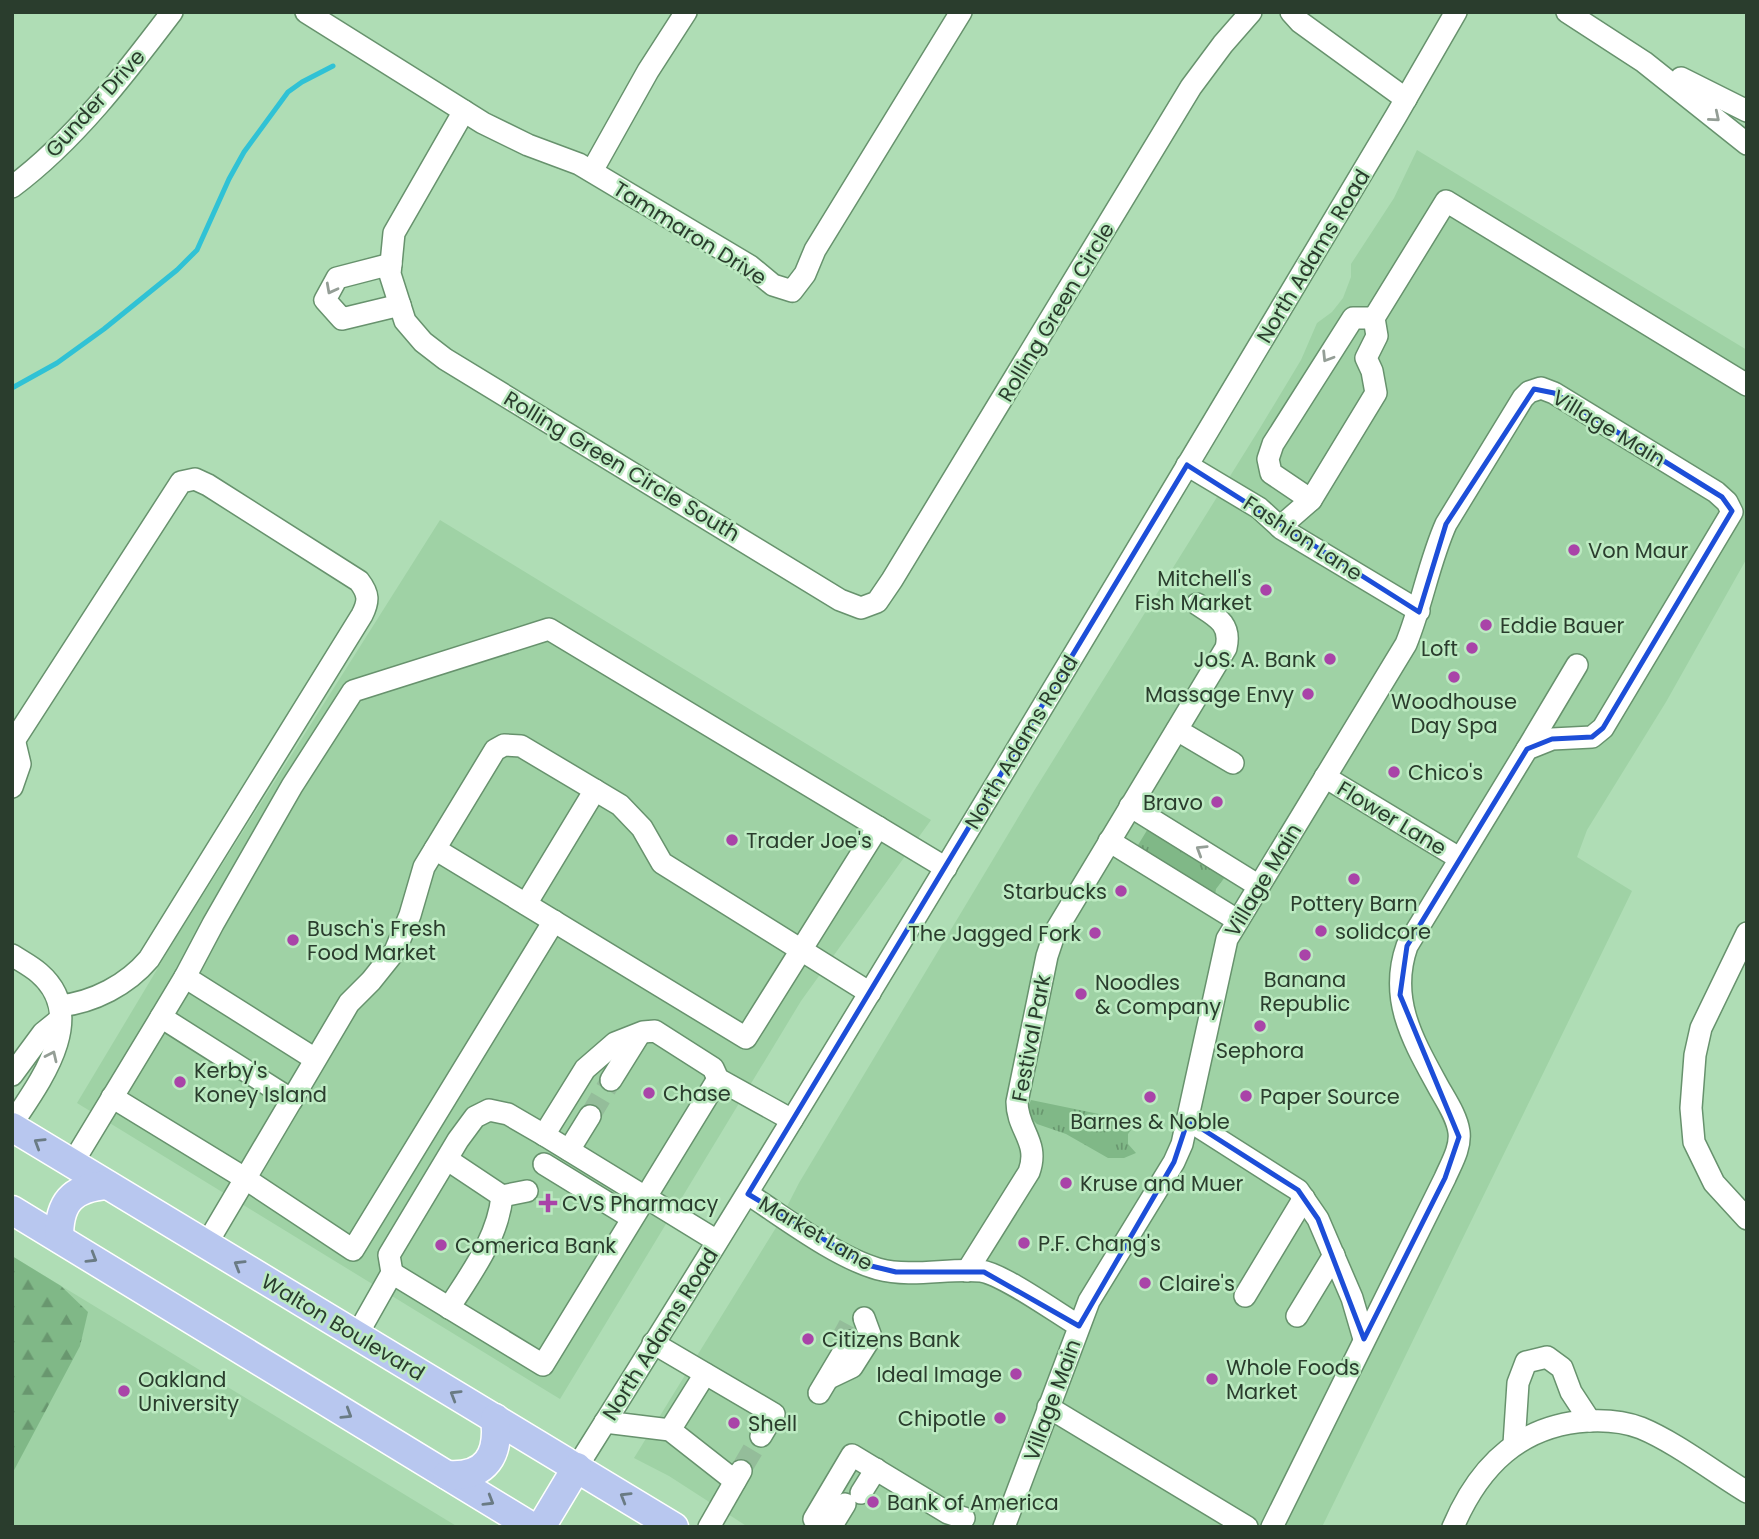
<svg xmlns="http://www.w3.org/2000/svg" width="1759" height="1539" font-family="Poppins,sans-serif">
	<defs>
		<pattern id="forest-firs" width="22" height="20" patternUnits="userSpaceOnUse" patternTransform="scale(1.75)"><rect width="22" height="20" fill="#80b887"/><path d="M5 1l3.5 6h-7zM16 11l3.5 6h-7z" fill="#69976f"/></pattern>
		<pattern id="park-tufts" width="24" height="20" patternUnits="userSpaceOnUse" patternTransform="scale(1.75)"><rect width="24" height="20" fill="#80b887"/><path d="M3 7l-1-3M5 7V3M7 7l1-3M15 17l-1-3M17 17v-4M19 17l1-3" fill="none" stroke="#69976f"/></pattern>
	</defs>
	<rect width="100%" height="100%" fill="#afddb5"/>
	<g fill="#9fd2a5">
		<polygon points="1417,150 1747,350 1747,558 1666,702 1587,830 1577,857 1632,891 1322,1527 748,1527 669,1476 634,1458 777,1226 799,1183 1034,791 1260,428 1301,360 1317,323 1332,312 1343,298 1351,277 1351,264 1394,198"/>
		<polygon points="440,520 931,820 801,1001 560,1399 77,1103 177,936"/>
		<polygon points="12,1256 458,1527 12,1527"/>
	</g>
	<polygon fill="url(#forest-firs)" points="12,1256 61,1286 88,1312 80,1346 12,1474"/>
	<g fill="url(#park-tufts)">
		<polygon points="1149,827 1225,877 1216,889 1215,895 1135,850"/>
		<polygon points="1031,1100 1133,1121 1135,1125 1128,1134 1128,1144 1136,1153 1124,1158 1108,1158 1066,1134 1037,1124 1030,1117 1028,1107"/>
	</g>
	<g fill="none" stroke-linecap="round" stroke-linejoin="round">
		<polyline stroke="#30c2d5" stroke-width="5" points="12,388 57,363 104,329 177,270 197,250 229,179 244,152 288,92 302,82 333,66"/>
		<g stroke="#94bd9a" stroke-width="21" stroke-dasharray="21 10" stroke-linecap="butt">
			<polyline points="590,1116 611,1080"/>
			<polyline points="843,1336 849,1325"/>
			<polyline points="742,1468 761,1436"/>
		</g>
		<g stroke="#67926d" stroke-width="24">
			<g id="minor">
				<polyline points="306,12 483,123 528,145 579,164 750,266 773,285 792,291 805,274 815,250 961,12"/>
				<polyline points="1291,12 1300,22 1406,99"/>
				<polyline points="1567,12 1644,62 1747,144"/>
				<polyline points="1681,78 1747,111"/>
				<polyline points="464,111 394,233 390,274 405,321 423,342 445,359 840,600 861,608 877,602 892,580 1191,87 1223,44 1251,12"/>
				<polyline points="592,171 648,71 686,12"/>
				<path d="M12,187C75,140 125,74 172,12"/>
				<polyline points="391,264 337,278 325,300 342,319 400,305"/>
				<polyline points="1187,465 1259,508 1282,529 1419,611"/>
				<polyline points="1311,500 1271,473 1268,459 1273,444 1353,318 1374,318"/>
				<polyline points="1280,527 1311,500 1376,393 1372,371 1366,358 1377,336 1374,318 1446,201 1747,385"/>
				<polyline points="1177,730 1233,763"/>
				<path d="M12,744L181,482L195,479L208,485L359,581C369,594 369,601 362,615L149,959C127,985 94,1002 60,1006"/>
				<polyline points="1527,749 1577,665"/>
				<polyline points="1325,777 1459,858"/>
				<polyline points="12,787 20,764 15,743"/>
				<polyline points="1130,806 1259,886"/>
				<polyline points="1109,841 1237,920"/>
				<polyline points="435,849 746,1038 878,827"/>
				<polyline points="526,904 595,790"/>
				<polyline points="1747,933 1701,1028 1695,1055 1691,1108 1694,1142 1714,1183 1747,1219"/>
				<path d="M12,955C21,961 31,966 39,973C90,1017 39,1083 12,1124"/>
				<polyline points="185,977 213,924 292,786 353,691 549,629 946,868"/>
				<polyline points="12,1075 43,1033 59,1020"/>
				<polyline points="611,1080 639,1035"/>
				<polyline points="112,1097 246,1179 353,1250 554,921"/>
				<polyline points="292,1100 161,1017 185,977 315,1059"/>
				<polyline points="1188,1120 1298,1190 1318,1219 1352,1298 1364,1339"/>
				<polyline points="544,1135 585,1069 615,1043 643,1032 655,1031 713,1068 718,1079 792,1120"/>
				<polyline points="569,1150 590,1116"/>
				<path d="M448,1160L502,1196C498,1238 471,1273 449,1308"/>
				<polyline points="72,1164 161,1017"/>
				<polyline points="544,1164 632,1218"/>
				<path d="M748,1194C785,1218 836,1257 878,1269C912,1278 947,1268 981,1271C1003,1274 1057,1313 1079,1326"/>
				<polyline points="502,1196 527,1191"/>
				<polyline points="206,1245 349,1003 371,981 395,951 410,915 424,867 495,750 504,745 521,746 620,805 642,828 662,863 870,993"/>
				<path d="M967,1271L1029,1172C1040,1142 1017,1130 1017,1102L1047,956L1055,932L1226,648C1232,623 1215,616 1197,604"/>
				<polyline points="392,1273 543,1365 718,1079"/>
				<polyline points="1245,1296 1304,1198"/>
				<polyline points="1297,1316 1334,1255"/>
				<polyline points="357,1335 392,1273 389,1255 458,1140 475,1117 489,1110 508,1114 544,1135 717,1241"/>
				<polyline points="653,1343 774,1414 761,1436"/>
				<polyline points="829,1378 852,1367 871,1337 864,1318"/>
				<polyline points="819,1393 850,1341"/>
				<polyline points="1048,1407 1247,1527"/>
				<polyline points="605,1422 670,1430 735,1481"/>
				<polyline points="670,1430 705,1374"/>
				<polyline points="1514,1444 1518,1383 1526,1362 1547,1357 1562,1368 1571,1392 1590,1421"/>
				<path d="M577,1467C857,1021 1126,568 1396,116L1456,12"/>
				<polyline points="861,1493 876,1469"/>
				<polyline points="814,1519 852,1455 948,1513 964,1518"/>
				<polyline points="709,1527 741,1471"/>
				<polyline points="831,1527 845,1504"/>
				<path d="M1004,1527L1089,1301L1174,1162L1182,1144L1227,939L1406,644C1422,605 1429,562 1446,524L1523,398L1529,392L1541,388L1554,393L1716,492L1727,502L1732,512L1603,728L1592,737L1552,739L1527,749L1407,946C1388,1000 1414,1042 1439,1088C1447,1102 1457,1117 1459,1132C1461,1148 1451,1164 1445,1178L1272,1527"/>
				<path d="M1453,1527C1479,1466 1520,1425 1588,1421C1606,1420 1623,1421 1641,1428C1675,1442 1714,1472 1747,1492"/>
			</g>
		</g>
		<g stroke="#fff" stroke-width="31">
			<g id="major">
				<polyline points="12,1127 674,1527"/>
				<polyline points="12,1210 532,1527"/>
				<path d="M59,1238C59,1203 71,1188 107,1185"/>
				<path d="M447,1475C486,1478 500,1455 495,1418"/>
				<polyline points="541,1527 577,1467"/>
			</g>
		</g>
		<use href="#minor" stroke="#fff" stroke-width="21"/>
		<use href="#major" stroke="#b8c7ef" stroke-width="28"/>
	</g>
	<defs><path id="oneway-chevron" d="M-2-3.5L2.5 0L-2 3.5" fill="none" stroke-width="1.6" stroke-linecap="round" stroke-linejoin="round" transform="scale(1.75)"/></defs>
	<g stroke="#949e96">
		<use href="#oneway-chevron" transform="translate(1715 117) rotate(40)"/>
		<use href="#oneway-chevron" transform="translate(331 289) rotate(118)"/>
		<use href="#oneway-chevron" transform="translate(1327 357) rotate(122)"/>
		<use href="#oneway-chevron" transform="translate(1201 850) rotate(-148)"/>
		<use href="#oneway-chevron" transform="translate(52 1056) rotate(-65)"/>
	</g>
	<g stroke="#6a7b84">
		<use href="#oneway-chevron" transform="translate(39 1143) rotate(-148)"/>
		<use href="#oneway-chevron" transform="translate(92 1258) rotate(31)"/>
		<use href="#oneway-chevron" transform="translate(239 1265) rotate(-149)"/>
		<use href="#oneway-chevron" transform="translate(455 1395) rotate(-149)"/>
		<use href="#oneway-chevron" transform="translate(347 1414) rotate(32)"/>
		<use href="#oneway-chevron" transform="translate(625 1497) rotate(-149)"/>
		<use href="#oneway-chevron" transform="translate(489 1501) rotate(31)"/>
	</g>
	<path fill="none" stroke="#1d4ed8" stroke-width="5" stroke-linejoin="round" d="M1534,389L1554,393L1722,497L1732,511L1603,728L1592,737L1552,739L1527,749L1407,946L1400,995L1459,1137L1445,1178L1364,1339L1318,1219L1298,1190L1188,1120L1174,1162L1079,1326L984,1272H896L867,1265L748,1194L1187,465L1419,612L1446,524Z"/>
	<g fill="#a944a8" stroke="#bceac1" stroke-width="2.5">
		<circle cx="1574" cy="550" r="7"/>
		<circle cx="1266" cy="590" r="7"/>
		<circle cx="1486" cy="625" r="7"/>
		<circle cx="1472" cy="648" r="7"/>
		<circle cx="1330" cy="659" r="7"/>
		<circle cx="1454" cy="677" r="7"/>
		<circle cx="1308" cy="694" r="7"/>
		<circle cx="1394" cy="772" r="7"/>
		<circle cx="1217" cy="802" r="7"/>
		<circle cx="732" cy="840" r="7"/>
		<circle cx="1354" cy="879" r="7"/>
		<circle cx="1121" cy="891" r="7"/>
		<circle cx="1321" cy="931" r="7"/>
		<circle cx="1095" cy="933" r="7"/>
		<circle cx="293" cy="940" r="7"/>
		<circle cx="1305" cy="955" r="7"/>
		<circle cx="1081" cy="994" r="7"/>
		<circle cx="1260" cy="1026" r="7"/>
		<circle cx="180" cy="1082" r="7"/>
		<circle cx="649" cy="1093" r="7"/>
		<circle cx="1246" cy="1096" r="7"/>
		<circle cx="1150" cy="1097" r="7"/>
		<circle cx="1066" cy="1183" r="7"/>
		<path d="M544.5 1192.5h7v7h7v7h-7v7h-7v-7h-7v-7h7z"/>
		<circle cx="1024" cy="1243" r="7"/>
		<circle cx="441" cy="1245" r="7"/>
		<circle cx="1145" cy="1283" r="7"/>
		<circle cx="808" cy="1339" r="7"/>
		<circle cx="1016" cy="1374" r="7"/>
		<circle cx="1212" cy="1379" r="7"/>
		<circle cx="124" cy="1391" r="7"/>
		<circle cx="1000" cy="1418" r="7"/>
		<circle cx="734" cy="1423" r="7"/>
		<circle cx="873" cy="1502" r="7"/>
	</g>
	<g text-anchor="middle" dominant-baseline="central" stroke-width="5" stroke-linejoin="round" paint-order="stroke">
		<g font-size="21" fill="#2a3d2d" stroke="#bceac1">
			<text transform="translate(95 103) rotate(-48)">Gunder Drive</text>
			<text transform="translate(690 233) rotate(32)">Tammaron Drive</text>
			<text transform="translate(1313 256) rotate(-59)">North Adams Road</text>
			<text transform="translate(1056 312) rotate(-59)">Rolling Green Circle</text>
			<text transform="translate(1609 428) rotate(31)">Village Main</text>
			<text transform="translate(622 466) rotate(31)">Rolling Green Circle South</text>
			<text transform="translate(1303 538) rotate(33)">Fashion Lane</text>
			<text transform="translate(1021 742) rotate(-59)">North Adams Road</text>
			<text transform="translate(1392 818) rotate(31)">Flower Lane</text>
			<text transform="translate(1263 880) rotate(-59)">Village Main</text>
			<text transform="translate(1031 1038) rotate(-79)">Festival Park</text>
			<text transform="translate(816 1233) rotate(30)">Market Lane</text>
			<text transform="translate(343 1327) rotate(31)">Walton Boulevard</text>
			<text transform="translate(660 1334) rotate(-58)">North Adams Road</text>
			<text transform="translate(1052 1400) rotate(-70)">Village Main</text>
		</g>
		<g font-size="21" fill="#2a3d2d" stroke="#bceac1" text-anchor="start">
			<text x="1588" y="550">Von Maur</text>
			<text x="1252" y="578" text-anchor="end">Mitchell's<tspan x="1252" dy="24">Fish Market</tspan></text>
			<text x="1500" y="625">Eddie Bauer</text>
			<text x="1458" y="648" text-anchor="end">Loft</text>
			<text x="1316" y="659" text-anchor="end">JoS. A. Bank</text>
			<text x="1294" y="694" text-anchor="end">Massage Envy</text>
			<text x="1454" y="701" text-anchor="middle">Woodhouse<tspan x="1454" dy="24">Day Spa</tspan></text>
			<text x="1408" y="772">Chico's</text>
			<text x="1203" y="802" text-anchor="end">Bravo</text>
			<text x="746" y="840">Trader Joe's</text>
			<text x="1107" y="891" text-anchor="end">Starbucks</text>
			<text x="1354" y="903" text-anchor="middle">Pottery Barn</text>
			<text x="307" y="928">Busch's Fresh<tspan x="307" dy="24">Food Market</tspan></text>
			<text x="1335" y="931">solidcore</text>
			<text x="1081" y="933" text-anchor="end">The Jagged Fork</text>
			<text x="1305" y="979" text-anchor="middle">Banana<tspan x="1305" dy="24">Republic</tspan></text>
			<text x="1095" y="982">Noodles<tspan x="1095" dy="24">&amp; Company</tspan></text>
			<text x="1260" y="1050" text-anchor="middle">Sephora</text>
			<text x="194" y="1070">Kerby's<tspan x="194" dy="24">Koney Island</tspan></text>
			<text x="663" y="1093">Chase</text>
			<text x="1260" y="1096">Paper Source</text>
			<text x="1150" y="1121" text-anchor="middle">Barnes &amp; Noble</text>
			<text x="1080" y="1183">Kruse and Muer</text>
			<text x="562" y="1203">CVS Pharmacy</text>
			<text x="1038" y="1243">P.F. Chang's</text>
			<text x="455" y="1245">Comerica Bank</text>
			<text x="1159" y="1283">Claire's</text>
			<text x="822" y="1339">Citizens Bank</text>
			<text x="1226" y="1367">Whole Foods<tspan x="1226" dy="24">Market</tspan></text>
			<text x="1002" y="1374" text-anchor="end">Ideal Image</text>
			<text x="138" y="1379">Oakland<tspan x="138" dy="24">University</tspan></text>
			<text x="986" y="1418" text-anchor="end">Chipotle</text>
			<text x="748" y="1423">Shell</text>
			<text x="887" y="1502">Bank of America</text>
		</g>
	</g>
	<rect width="1759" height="1539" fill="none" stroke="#2a3d2d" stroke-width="28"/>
</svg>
